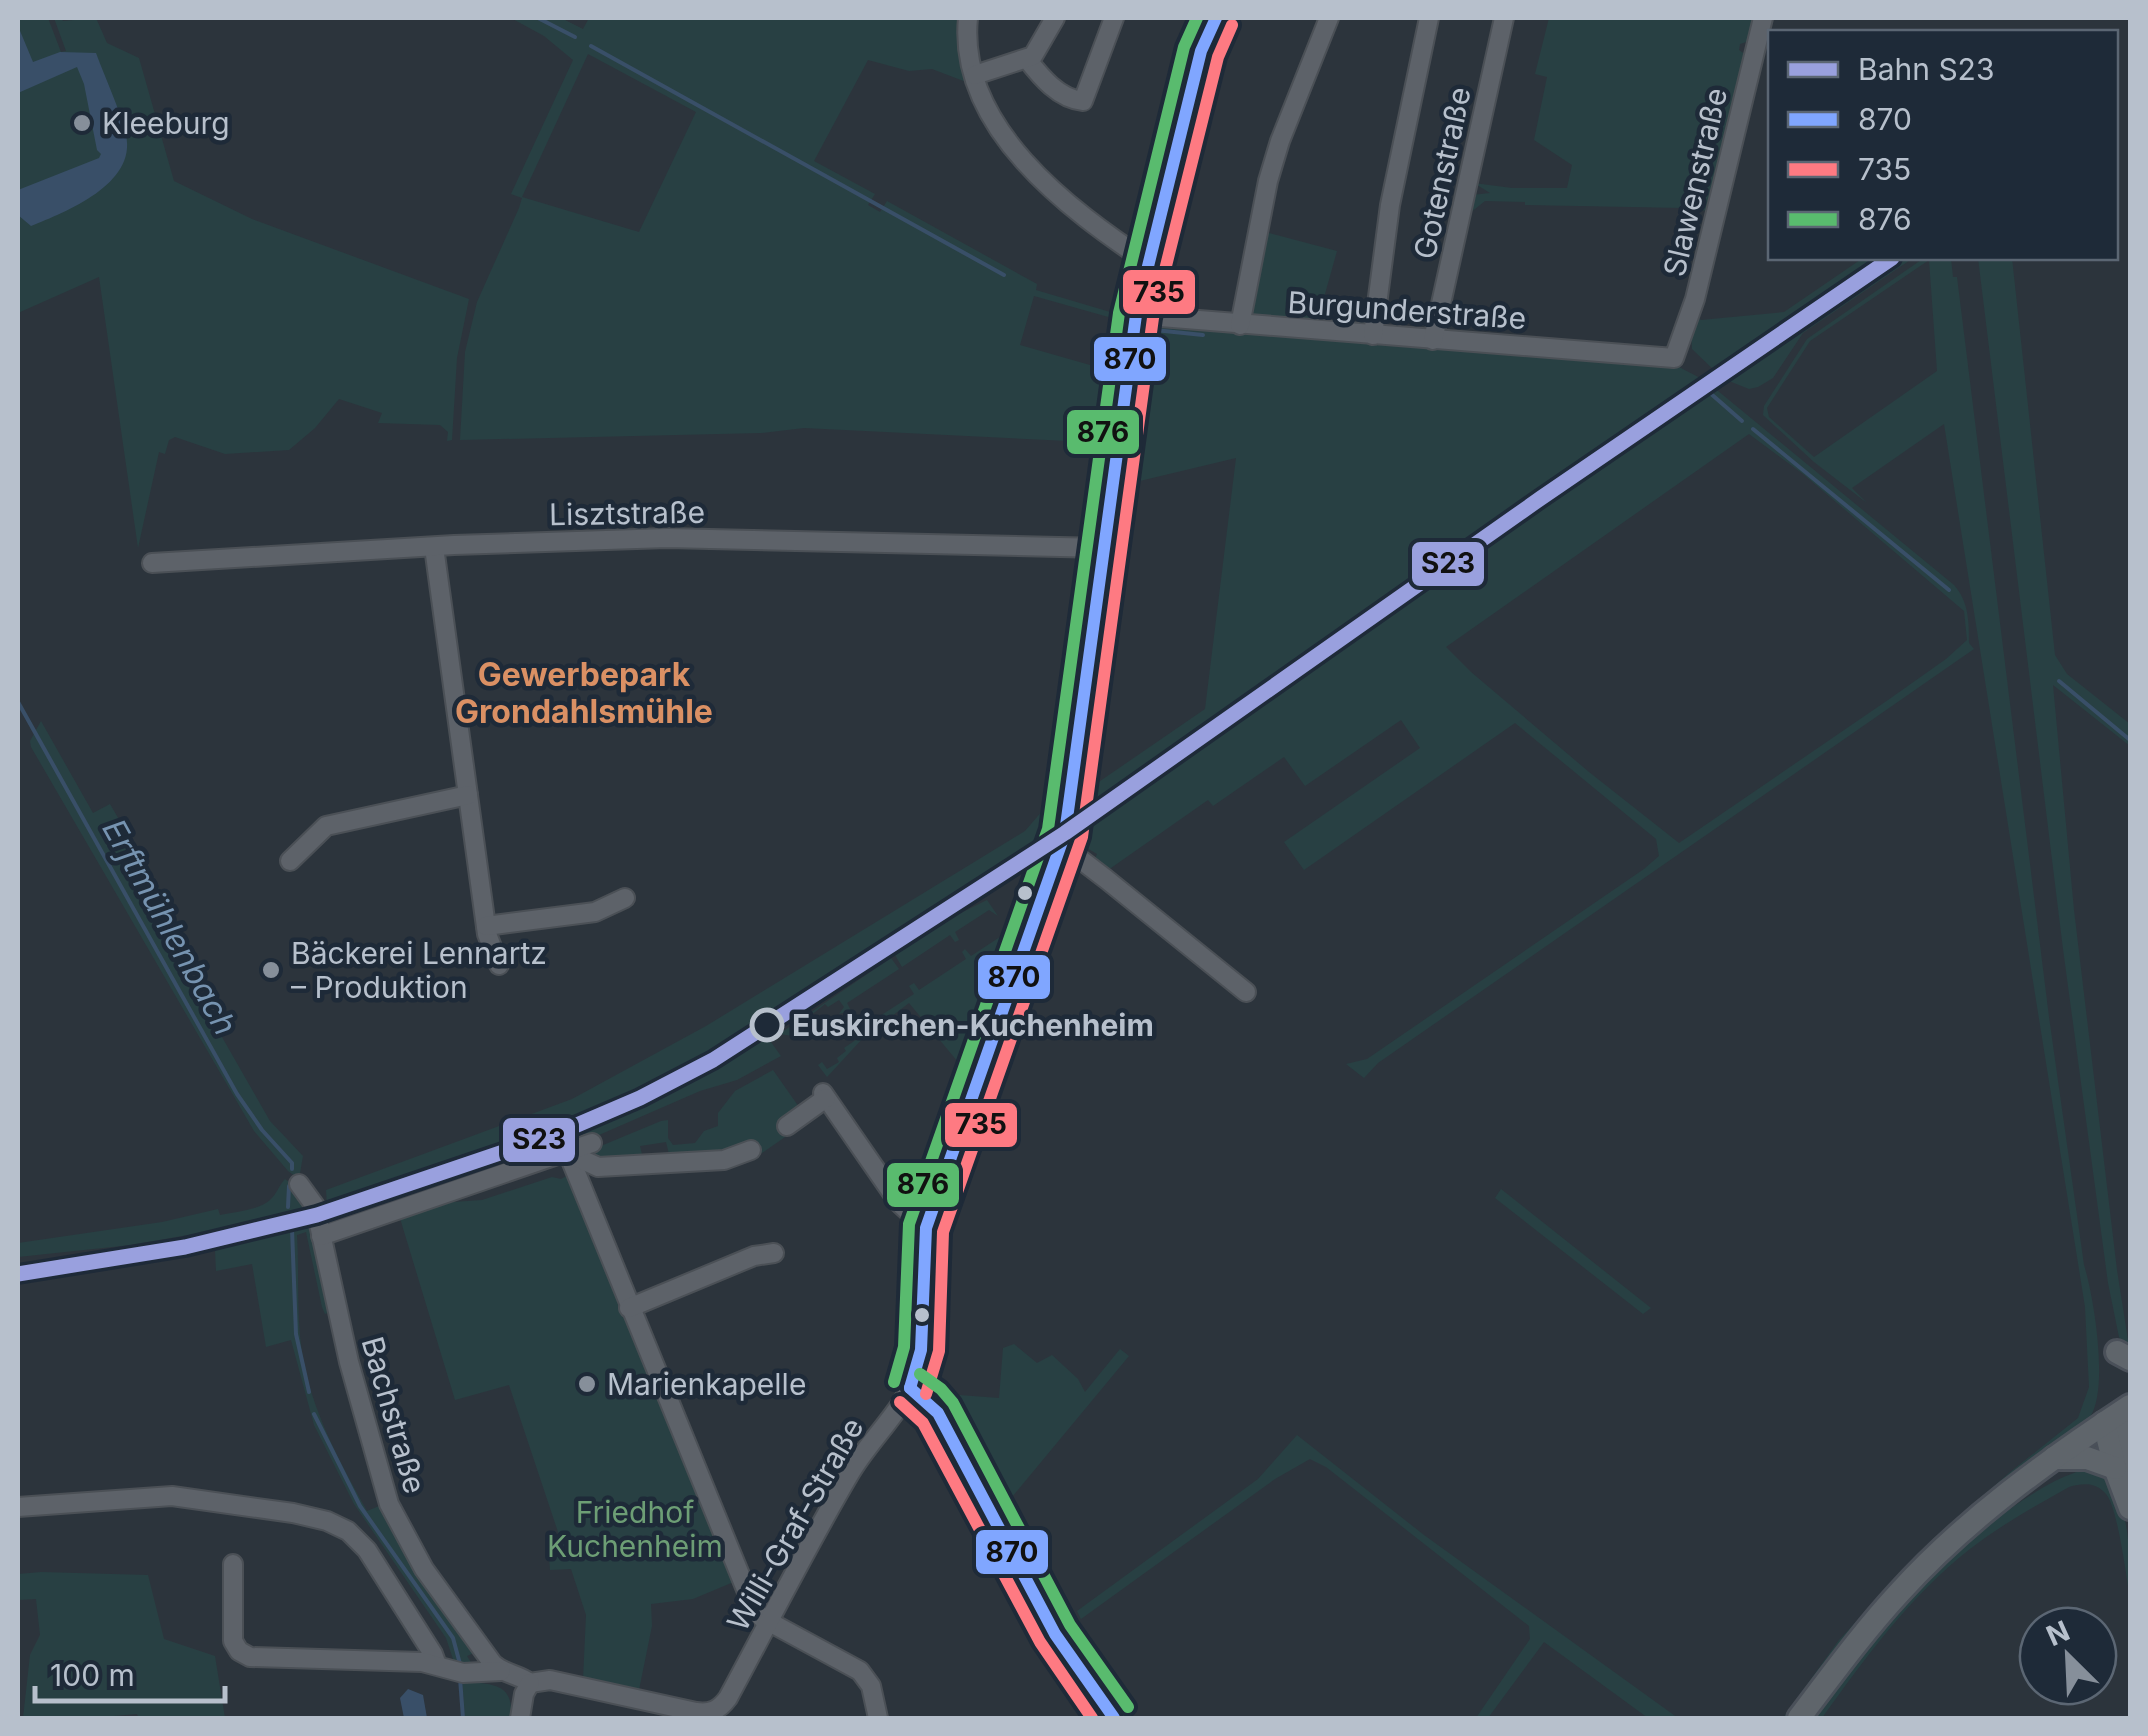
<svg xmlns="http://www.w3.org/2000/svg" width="2148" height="1736" font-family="Inter,sans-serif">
	<rect width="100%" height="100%" fill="#2c343c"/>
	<g fill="#284043" fill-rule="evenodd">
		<polygon points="18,18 48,18 61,52 66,51 54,18 61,18 63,21 96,18 107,43 139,58 174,181 252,219 469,299 457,358 452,440 447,441 448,432 440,425 378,423 382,413 339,399 315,428 289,450 225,454 175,437 169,440 165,454 159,452 138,548 99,277 18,313"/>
		<path d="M511,18H561L583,29L589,18H963L974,85L932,69L909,71L868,60L814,161L875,194L868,205L880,212L887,201L1037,284L1036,290L1127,317L1126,322L1034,296L1020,345L1104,369L1103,377L1117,382L1112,415L1070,413L1068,441L804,428L761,433L460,440L465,352L477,302L519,208L522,198L511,194L573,60L544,36ZM588,54L696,112L639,232L522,197Z"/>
		<polygon points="1549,18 1760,18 1749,41 1740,44 1739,50 1746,55 1709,211 1684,208 1525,205 1525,202 1485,201 1470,213 1468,211 1472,195 1490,193 1474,183 1512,188 1567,188 1572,165 1534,140 1547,77 1535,74"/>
		<polygon points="1262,231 1337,251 1318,319 1359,322 1369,313 1369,326 1249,319"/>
		<polygon points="1863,258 1884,258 1717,373 1692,349 1691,333 1696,316 1701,320 1784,312"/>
		<polygon points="1901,258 1913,258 1803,333 1773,378 1758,387 1749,389 1724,379"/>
		<path d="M1924,258H1951L1953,277H1957L2049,1017L2084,1265C2094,1297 2109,1389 2090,1417C2084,1426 2073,1432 2064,1438L1791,1718H1783L1839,1640L1925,1548L2009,1473L2078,1418L2089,1387L2085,1307L1944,424L1852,488L1867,503L1814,462L1763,415L1764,406L1807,339ZM1929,260L1937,371L1814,457L1769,417L1767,408L1810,341Z"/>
		<polygon points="1978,258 2012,258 2055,655 2067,674 2130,724 2130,746 2053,685 2074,910 2117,1270 2130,1353 2119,1337 2108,1283 2063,949"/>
		<polygon points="1146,324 1210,328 1239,334 1241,330 1638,359 1679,367 1704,380 1078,818 1082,788 1090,788 1205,709 1236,458 1123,485"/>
		<path d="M1712,386L1954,585C1969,602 1969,622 1969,643L1974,649L1378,1063L1364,1078L1346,1064L1367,1059L1644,869L1659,856L1656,839L1515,723L1304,870L1284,842L1420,748L1401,720L1305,786L1284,757L1213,806L1208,800L1111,868L1104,869L1094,861L1097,854L1080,844L1077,831ZM1749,434L1803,474L1964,611L1967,640L1946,659L1888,700L1679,843L1589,772L1471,672L1446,647Z"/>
		<polygon points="41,721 93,813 110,804 171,909 166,939 270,1121 303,1156 299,1179 288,1171 254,1131 31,747 30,741"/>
		<path d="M1050,802L1059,803L1054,835C930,917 808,1008 675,1076C565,1133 445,1169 327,1207L326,1190L572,1099L706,1026L1025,831Z"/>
		<polygon points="987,900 998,916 989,910 955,932 959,940 955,942 950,935 902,967 895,955 953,917"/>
		<polygon points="1003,925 1010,936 1016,938 968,1074 909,1003 863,1038 827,1077 818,1065 822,1062 827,1069 839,1062 837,1058 846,1051 844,1048 863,1035 858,1028 850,1032 851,1025 857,1020 863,1027 914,994 909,986 914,983 919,990 966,959 962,952 965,949 971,956 1006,933"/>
		<polygon points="891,958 899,969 847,1003 851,1011 839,1014 844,1007 839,1000 828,1007 825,1004 790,1032 793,1036 779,1034"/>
		<path d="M768,1038L781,1056L737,1080L700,1091L599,1135L332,1223L327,1217C460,1175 594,1131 716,1064L719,1067Z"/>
		<polygon points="773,1070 799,1107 778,1121 788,1135 756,1157 751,1145 741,1151 670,1158 666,1142 640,1146 643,1159 599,1162 593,1157 596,1148 661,1121 668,1120 668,1138 673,1145 695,1143 704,1131 718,1126 718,1113 735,1091"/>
		<polygon points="569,1175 736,1581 693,1599 651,1604 652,1626 639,1690 583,1679 586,1615 571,1569 550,1570 548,1543 560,1538 509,1385 455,1400 399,1215 453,1202 482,1200 552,1177 561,1179"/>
		<path d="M285,1179C299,1188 305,1198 308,1214L131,1245L18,1257V1243L162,1222L218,1209L220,1215C235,1212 259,1210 270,1200C277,1194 279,1185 285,1179Z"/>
		<polygon points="1501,1189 1651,1308 1643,1314 1495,1198"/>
		<path d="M312,1222L330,1312L325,1314L322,1307L306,1232L297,1235C299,1268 297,1302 300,1336C306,1401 336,1455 367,1511L379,1506L381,1510L385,1508L476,1652L467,1656L472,1664L455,1665L446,1638L354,1504L314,1425L291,1340L266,1347L252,1264L216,1271L215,1250L18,1282V1278L160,1256Z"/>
		<polygon points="1014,1344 1037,1363 1052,1355 1078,1379 1085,1392 1120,1349 1129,1356 1002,1509 995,1512 924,1378 940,1379 946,1394 999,1398 1003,1348"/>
		<polygon points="1297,1435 1424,1535 1678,1718 1648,1718 1544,1642 1488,1718 1476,1718 1530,1639 1529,1626 1326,1467 1310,1459 1275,1479 1081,1619 1077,1611 1258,1479"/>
		<path d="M2091,1466C2132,1486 2130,1558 2130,1598C2126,1576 2118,1508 2106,1494C2096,1482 2083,1483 2069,1487C2035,1506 2001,1525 1970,1549C1911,1595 1865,1658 1822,1718H1814C1877,1636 1962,1529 2055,1481C2067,1475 2080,1471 2091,1466Z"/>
		<polygon points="41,1572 148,1575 164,1639 215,1656 225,1718 139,1718 137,1714 91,1718 23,1718 30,1655 40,1635 36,1599 18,1600 18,1574"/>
		<path d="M462,1680C490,1686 514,1680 511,1718H465Z"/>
	</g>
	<g fill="#394f68">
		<path d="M18,26L33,62L60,52L96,53C106,80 119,107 126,135C137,184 66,212 31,226L18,215V190L99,158L101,154L97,150L84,84L77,67L18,93Z"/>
		<polygon points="408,1689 423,1695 427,1718 404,1718 400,1698"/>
	</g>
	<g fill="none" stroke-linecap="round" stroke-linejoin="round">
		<g stroke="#394f68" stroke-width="4">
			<polyline points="538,18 575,37"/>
			<polyline points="591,46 1004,275"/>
			<polyline points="1145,329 1203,335"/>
			<polyline points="1710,393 1742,421"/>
			<polyline points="1753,429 1949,590"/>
			<polyline points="2059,681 2130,740"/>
			<polyline points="18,702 237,1094 262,1130 292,1163 292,1169"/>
			<polyline points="288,1207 289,1186"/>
			<polyline points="292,1229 296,1334 309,1392"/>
			<polyline points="314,1414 360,1506 453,1638 460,1664"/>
			<polyline points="460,1678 463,1718"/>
		</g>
		<g stroke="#4b5056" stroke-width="22">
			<g id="minor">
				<path d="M968,18C957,127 1069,210 1149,263"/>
				<path d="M1027,59C1041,77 1059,99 1083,101L1114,18"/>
				<polyline points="975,75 1033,56 1055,18"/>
				<polyline points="1136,315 1674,358 1695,299 1763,18"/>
				<polyline points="1240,325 1268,181 1280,141 1329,18"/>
				<polyline points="1373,335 1390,205 1429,18"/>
				<polyline points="1433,340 1504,18"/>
				<polyline points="434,547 487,934 499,965"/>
				<polyline points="152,563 454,545 667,538 1103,548"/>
				<polyline points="1061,850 1076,856 1106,879 1246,992"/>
				<polyline points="290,861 326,826 468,795"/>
				<polyline points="486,926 595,912 625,898"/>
				<polyline points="823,1093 899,1203 926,1228"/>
				<polyline points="787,1126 826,1098"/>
				<polyline points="568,1153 754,1609 762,1618 860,1671 871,1686 878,1718"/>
				<polyline points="568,1153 598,1167 724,1160 751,1150"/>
				<path d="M299,1184L315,1206L349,1362L389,1504L424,1569L493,1664C504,1674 518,1674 530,1683L550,1680L696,1712C711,1714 719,1710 728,1698C768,1624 806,1548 849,1475C870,1438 908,1407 919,1366C931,1324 918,1273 926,1228L1065,833L1136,315L1201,51L1216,18"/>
				<polyline points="321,1236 592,1143"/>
				<polyline points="629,1308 754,1256 774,1253"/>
				<polyline points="910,1388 929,1402 938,1413 1055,1634 1077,1669 1114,1718"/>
				<polyline points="18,1507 172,1496 293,1513 327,1521 348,1531 367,1550 433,1654 437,1665"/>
				<polyline points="233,1564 233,1641 239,1651 250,1657 422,1662 463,1673 501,1671"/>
				<polyline points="520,1718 524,1694 530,1683"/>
			</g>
		</g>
		<g stroke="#4a5059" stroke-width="28">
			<g id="major">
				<polyline points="2117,1352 2130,1359"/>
				<polyline points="2122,1412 2130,1476"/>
				<polyline points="2104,1423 2115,1468 2130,1508"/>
				<polyline points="2054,1458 2087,1458 2115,1468"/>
				<path d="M1799,1718C1831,1676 1863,1632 1899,1593C1965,1520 2048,1460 2130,1406"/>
			</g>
		</g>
		<use href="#minor" stroke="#5d6269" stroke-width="18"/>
		<use href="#major" stroke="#5f656b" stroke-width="22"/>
		<g stroke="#1e2a38" stroke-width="20">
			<g id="bus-1">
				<polyline points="910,1388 921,1350 926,1228 1065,833 1136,315 1201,51 1216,18"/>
				<polyline points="910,1388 938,1413 1055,1634 1114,1718"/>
			</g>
		</g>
		<g stroke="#1e2a38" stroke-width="20">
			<g id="bus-2">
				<polyline points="926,1394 939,1351 943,1232 1082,837 1153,318 1218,57 1232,25"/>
				<polyline points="900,1402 923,1423 1040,1642 1092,1718"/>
			</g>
		</g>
		<g stroke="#1e2a38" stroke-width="20">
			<g id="bus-3">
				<polyline points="920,1374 941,1389 953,1403 1070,1625 1128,1707"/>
				<polyline points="894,1382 904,1347 909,1224 1048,829 1119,313 1184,47 1197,18"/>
			</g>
		</g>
		<use href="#bus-1" stroke="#80a6ff" stroke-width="12"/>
		<use href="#bus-2" stroke="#fe7a82" stroke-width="12"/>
		<use href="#bus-3" stroke="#59bb6e" stroke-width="12"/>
		<g stroke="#1e2a38" stroke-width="22">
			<polyline id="rail-1" points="18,1274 185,1247 317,1215 556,1134 640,1098 713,1060 1065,833 1541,498 1892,258"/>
		</g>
		<use href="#rail-1" stroke="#99a0de" stroke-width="15"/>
	</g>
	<g fill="#868f9a" stroke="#1e2a38" stroke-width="4">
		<circle cx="82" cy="123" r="10"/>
		<circle cx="271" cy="970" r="10"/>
		<circle cx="587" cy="1384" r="10"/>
	</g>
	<g fill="#b7c0cc" stroke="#1e2a38" stroke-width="4">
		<circle cx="1025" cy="893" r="9"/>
		<circle cx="922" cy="1315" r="9"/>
	</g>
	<circle fill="#1e2a38" stroke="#b7c0cc" stroke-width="5" cx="767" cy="1025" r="15"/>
	<g text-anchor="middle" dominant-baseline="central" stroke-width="9" stroke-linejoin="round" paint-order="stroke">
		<g font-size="30" fill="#b7c0cc" stroke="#1e2a38" text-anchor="start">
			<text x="102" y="123">Kleeburg</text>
			<text x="291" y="953">Bäckerei Lennartz<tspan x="291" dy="34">– Produktion</tspan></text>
			<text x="607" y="1384">Marienkapelle</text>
		</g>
		<g font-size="30" fill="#b7c0cc" stroke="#1e2a38">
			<text transform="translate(1442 173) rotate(-78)">Gotenstraße</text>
			<text transform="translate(1695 182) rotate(-77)">Slawenstraße</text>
			<text transform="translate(1407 310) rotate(4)">Burgunderstraße</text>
			<text transform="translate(627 513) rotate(-1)">Lisztstraße</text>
			<text transform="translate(394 1415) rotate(74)">Bachstraße</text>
			<text transform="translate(795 1524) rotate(-60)">Willi-Graf-Straße</text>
		</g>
		<g font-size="30" font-weight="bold" fill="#b7c0cc" stroke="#1e2a38" text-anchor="start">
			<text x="792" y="1025">Euskirchen-Kuchenheim</text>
		</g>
		<g font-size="30" fill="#6d9e75" stroke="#1e2a38">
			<text x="635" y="1512">Friedhof<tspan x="635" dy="34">Kuchenheim</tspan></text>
		</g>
		<g font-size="32" font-weight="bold" fill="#da9064" stroke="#1e2a38">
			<text x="584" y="674">Gewerbepark<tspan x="584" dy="37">Grondahlsmühle</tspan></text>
		</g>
		<g font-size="32" font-style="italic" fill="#7693b0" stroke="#1e2a38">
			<text transform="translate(170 927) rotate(61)">Erftmühlenbach</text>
		</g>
	</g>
	<g stroke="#1e2a38" stroke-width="4">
		<rect x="1121" y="268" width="76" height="48" rx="10" fill="#fe7a82"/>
		<rect x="1092" y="335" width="76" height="48" rx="10" fill="#80a6ff"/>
		<rect x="1065" y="408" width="76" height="48" rx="10" fill="#59bb6e"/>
		<rect x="1410" y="540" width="76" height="48" rx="10" fill="#99a0de"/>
		<rect x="976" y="953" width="76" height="48" rx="10" fill="#80a6ff"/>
		<rect x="943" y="1101" width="76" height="48" rx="10" fill="#fe7a82"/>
		<rect x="501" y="1116" width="76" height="48" rx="10" fill="#99a0de"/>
		<rect x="885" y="1161" width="76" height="48" rx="10" fill="#59bb6e"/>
		<rect x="974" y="1528" width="76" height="48" rx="10" fill="#80a6ff"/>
	</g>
	<g font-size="28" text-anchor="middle" font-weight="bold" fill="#111">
		<text x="1159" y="302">735</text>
		<text x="1130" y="369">870</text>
		<text x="1103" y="442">876</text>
		<text x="1448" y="573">S23</text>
		<text x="1014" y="987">870</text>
		<text x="981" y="1134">735</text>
		<text x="539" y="1149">S23</text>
		<text x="923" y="1194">876</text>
		<text x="1012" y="1562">870</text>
	</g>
	<rect width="2148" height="1736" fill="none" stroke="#b7c0cc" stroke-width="40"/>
	<rect x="1768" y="30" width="350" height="230" fill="#1e2a38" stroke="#5b6673" stroke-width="2.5"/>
	<rect x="1788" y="62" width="50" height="15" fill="#99a0de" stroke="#5b6673" stroke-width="2.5"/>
	<text x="1858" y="80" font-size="30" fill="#b7c0cc">Bahn S23</text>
	<rect x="1788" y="112" width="50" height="15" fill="#80a6ff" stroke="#5b6673" stroke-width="2.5"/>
	<text x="1858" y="130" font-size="30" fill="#b7c0cc">870</text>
	<rect x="1788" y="162" width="50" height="15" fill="#fe7a82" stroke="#5b6673" stroke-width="2.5"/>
	<text x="1858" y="180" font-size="30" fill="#b7c0cc">735</text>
	<rect x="1788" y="212" width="50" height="15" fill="#59bb6e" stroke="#5b6673" stroke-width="2.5"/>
	<text x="1858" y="230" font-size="30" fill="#b7c0cc">876</text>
	<g transform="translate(2068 1656) rotate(336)"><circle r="48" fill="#1e2a38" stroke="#5b6673" stroke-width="2.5"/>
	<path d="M0-8L18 38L0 25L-18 38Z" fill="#868f9a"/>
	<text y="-15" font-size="28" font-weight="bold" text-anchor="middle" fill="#b7c0cc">N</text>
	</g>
	<path d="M35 1686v15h190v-15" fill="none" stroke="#b7c0cc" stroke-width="5"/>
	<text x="50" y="1686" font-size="30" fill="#b7c0cc" stroke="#1e2a38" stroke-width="8" paint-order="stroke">100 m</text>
</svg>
